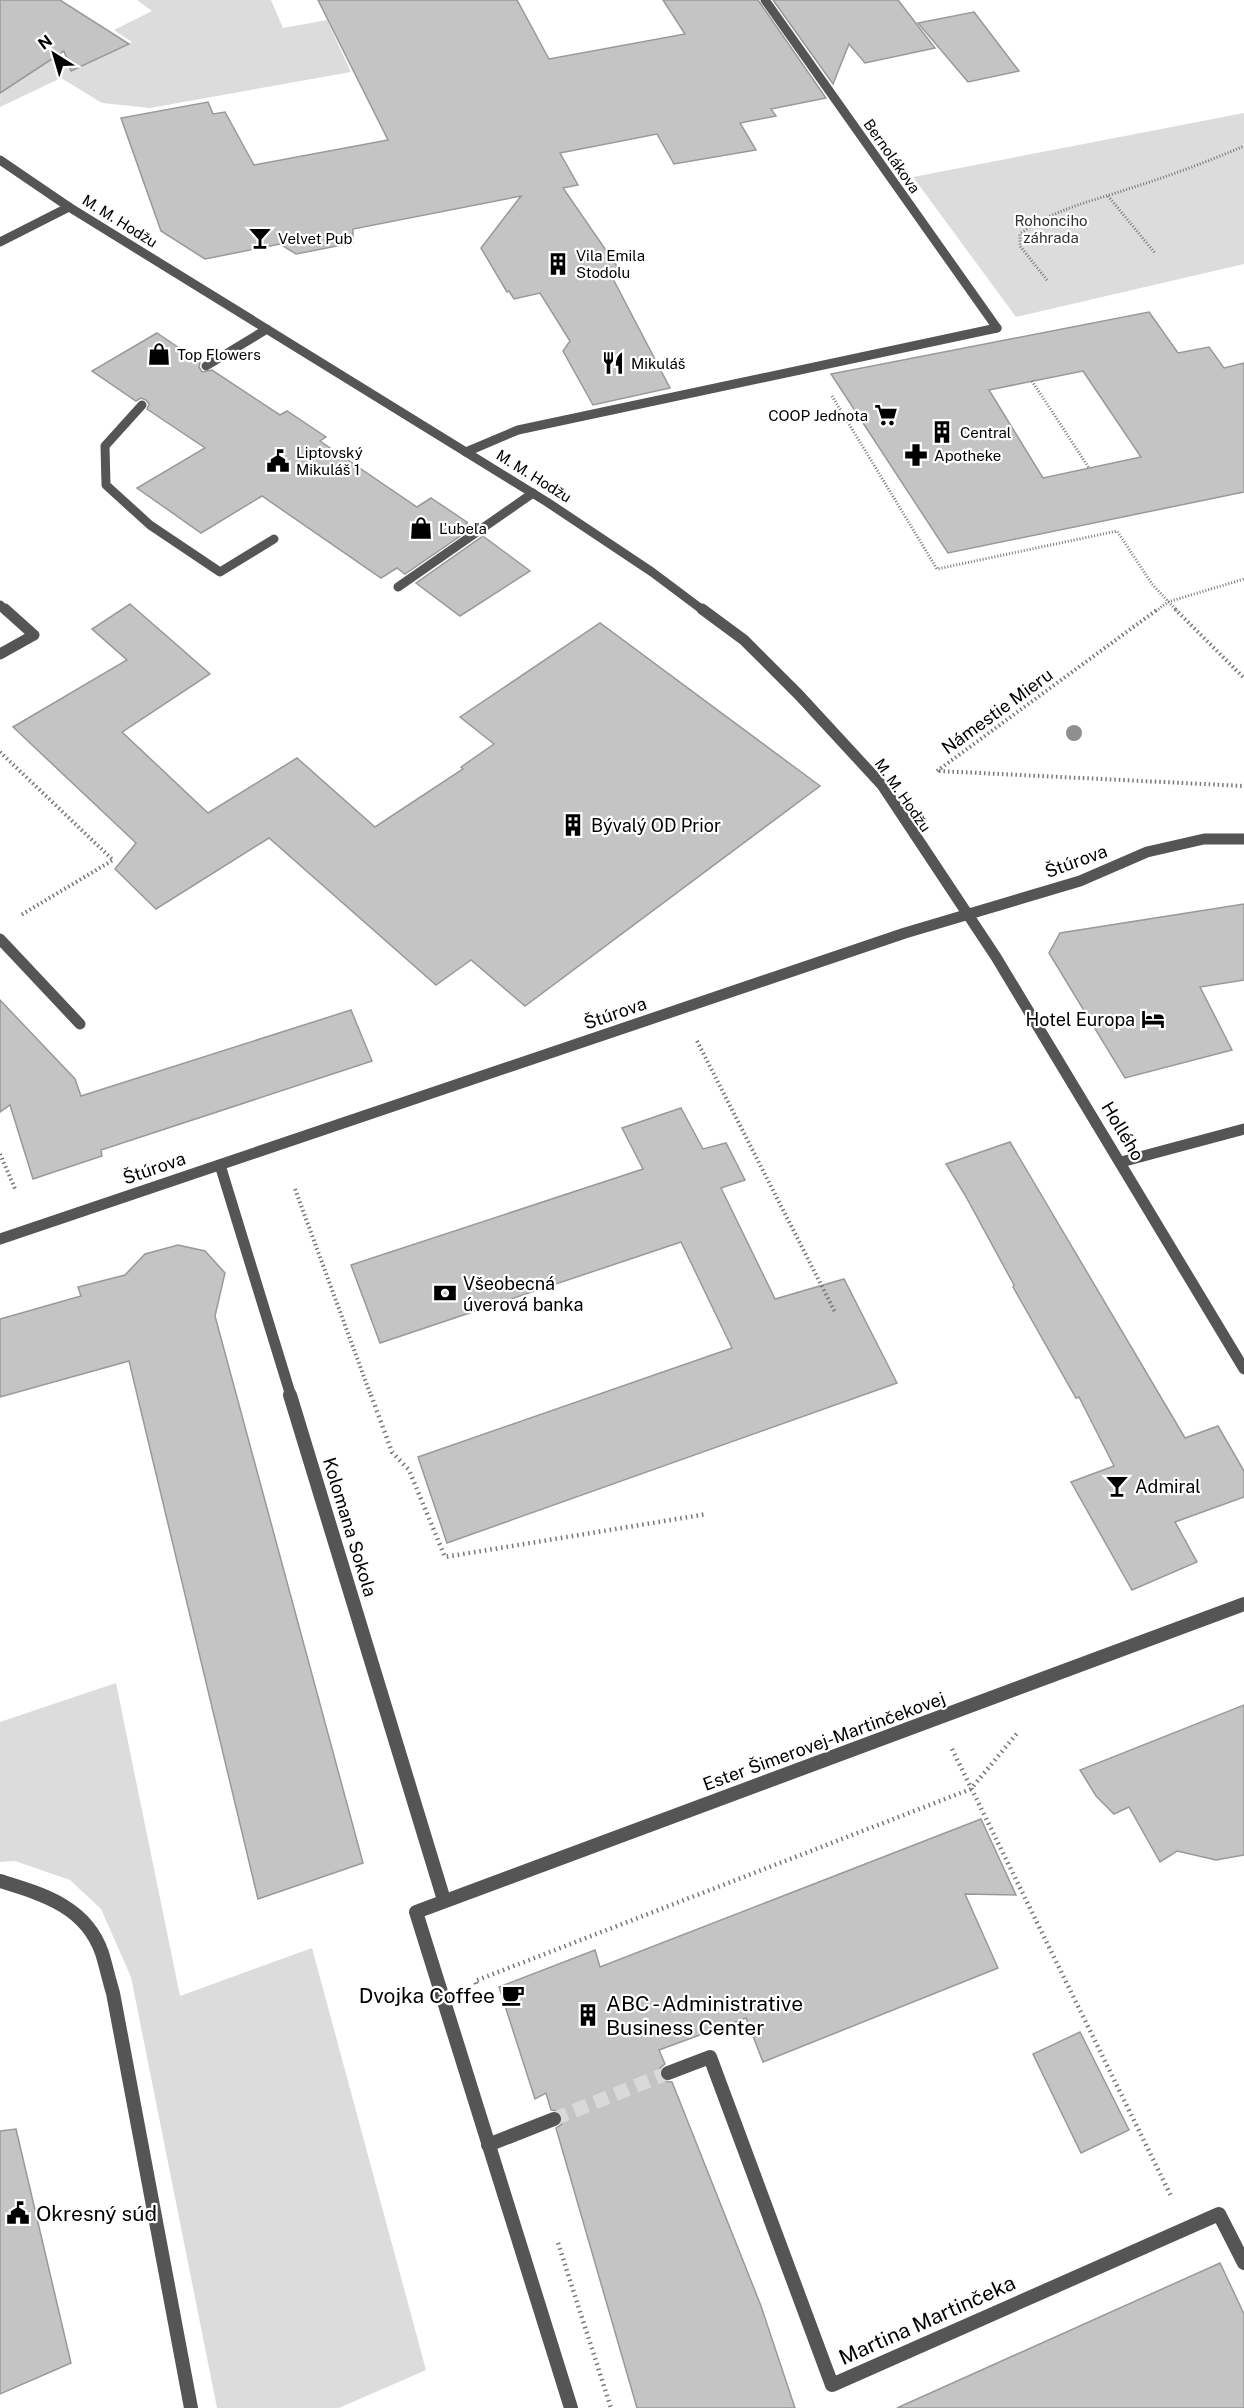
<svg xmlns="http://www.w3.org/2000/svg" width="1244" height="2408" font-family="'Public Sans',sans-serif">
	<rect width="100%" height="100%" fill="#fff"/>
	<g fill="#dcdcdc">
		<polygon points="137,0 271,0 283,28 327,20 351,72 150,108 102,103 61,78 0,107 0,89 12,86 50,58 74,70 132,42 114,30 152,11"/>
		<polygon points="1244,113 1244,264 1016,317 913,177"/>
		<polygon points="116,1683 180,1996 312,1948 426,2370 339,2408 217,2408 131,1977 101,1909 70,1880 15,1861 0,1862 0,1722"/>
	</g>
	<g fill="#c4c4c4" stroke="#999" stroke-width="1.5" fill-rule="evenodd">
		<polygon points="0,0 60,0 129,44 71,71 64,51 0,93"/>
		<polygon points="318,0 517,0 549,59 685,34 663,0 758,0 826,98 771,109 776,116 740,123 756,150 674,164 657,134 560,153 578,185 563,188 621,272 611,275 670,388 593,405 563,351 570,341 540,293 514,299 509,291 507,292 481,248 521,196 353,229 353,243 296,254 280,244 205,259 161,231 121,118 208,102 213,114 225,112 254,165 388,140"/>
		<polygon points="773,0 898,0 935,48 865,63 849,44 833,84"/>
		<polygon points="974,12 1019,71 968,82 918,23"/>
		<path d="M1149,312L1178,353L1209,347L1224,368L1244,363V492L948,553L831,374ZM1083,371L1141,457L1043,478L989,390Z"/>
		<polygon points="157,333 200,362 199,367 202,372 212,370 280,415 287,411 326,437 320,441 417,507 431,498 467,522 466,523 472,528 405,574 397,568 381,578 262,496 201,533 137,488 205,448 147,409 149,404 146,400 141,398 136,401 92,371"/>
		<polygon points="483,536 530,571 460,616 416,583"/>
		<polygon points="130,604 210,674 122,732 208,813 297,758 375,827 463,769 461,767 494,744 460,717 600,623 820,786 525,1006 471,960 436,985 269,838 156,909 115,869 136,843 13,727 127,660 92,629"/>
		<polygon points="1244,904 1244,980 1200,987 1232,1050 1125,1078 1049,953 1060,933"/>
		<polygon points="0,1000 75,1079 81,1096 351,1010 372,1061 101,1150 102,1156 33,1179 10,1105 0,1112"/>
		<polygon points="681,1108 703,1149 726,1143 745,1180 721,1188 775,1299 844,1279 897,1383 447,1543 418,1457 732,1348 681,1242 380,1343 351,1265 643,1169 622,1128"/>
		<polygon points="1010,1142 1185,1438 1218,1426 1244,1471 1244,1497 1175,1522 1197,1562 1132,1590 1071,1482 1114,1466 1079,1397 1076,1398 1013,1287 1014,1285 965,1195 946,1164"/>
		<polygon points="178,1245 205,1251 225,1273 215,1316 363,1863 258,1899 129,1361 0,1397 0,1319 81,1296 78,1287 125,1275 145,1254"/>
		<polygon points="1244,1705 1244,1855 1216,1860 1177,1851 1160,1862 1129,1807 1114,1814 1096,1796 1080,1770"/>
		<polygon points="981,1819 1016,1895 965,1894 998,1968 763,2062 746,2018 659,2050 665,2064 660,2068 659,2076 663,2081 672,2082 761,2306 795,2408 637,2408 556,2128 562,2124 563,2116 559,2111 551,2110 546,2093 535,2099 499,1987 595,1950 600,1967"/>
		<polygon points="1080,2032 1129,2130 1081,2153 1033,2054"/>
		<polygon points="16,2129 71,2363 0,2394 0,2131"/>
		<polygon points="1220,2263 1244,2314 1244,2408 897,2408"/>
	</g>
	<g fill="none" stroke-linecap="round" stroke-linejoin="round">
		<polyline stroke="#d9d9d9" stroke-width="14" stroke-dasharray="14 8" stroke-linecap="butt" points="554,2119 668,2073"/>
		<g stroke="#777" stroke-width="3" stroke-dasharray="1 2" stroke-linecap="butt">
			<polyline points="1108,196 1155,253"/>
			<path d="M1047,280L1020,246V234C1053,209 1093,201 1131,188C1169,176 1207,162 1244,146"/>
			<polyline points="1032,381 1089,468"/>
			<polyline points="832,396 937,569 1117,531 1152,584 1177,611"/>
			<polyline points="1156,611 1168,602 1244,579"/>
		</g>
		<g stroke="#777" stroke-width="4" stroke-dasharray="1.5 3" stroke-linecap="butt">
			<polyline points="1175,609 1244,678"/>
			<polyline points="0,752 113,860 21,915"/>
			<polyline points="937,771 1158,609"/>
			<polyline points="939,771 1244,786"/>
			<polyline points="697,1041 835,1312"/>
			<polyline points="0,1154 16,1191"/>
			<polyline points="295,1189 371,1396"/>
		</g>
		<g stroke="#777" stroke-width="4.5" stroke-dasharray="1.5 4" stroke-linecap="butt">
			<polyline points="371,1395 392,1452 409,1470 445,1557 707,1514"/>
			<polyline points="952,1749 1172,2198"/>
			<polyline points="476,1984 475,1981 971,1789 1018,1732"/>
			<polyline points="558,2243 611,2408"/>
		</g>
		<g stroke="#555" stroke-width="9">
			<polyline points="206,366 267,329"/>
			<polyline points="142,405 105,446 106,485 150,525 220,572 274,539"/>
			<polyline points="466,452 518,430 997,328"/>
			<polyline points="398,587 533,493"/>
		</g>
		<polyline stroke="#555" stroke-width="11" points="1121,1162 1244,1129"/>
		<path stroke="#555" stroke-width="14" d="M0,1881C42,1894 86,1906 102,1953C106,1966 109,1980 113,1993L191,2408"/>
		<g stroke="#555" stroke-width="9">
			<polyline points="765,0 997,328"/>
			<polyline points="0,160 69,207 547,502 652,572 704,611"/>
			<polyline points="0,242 69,207"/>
			<polyline points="0,605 6,611"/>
		</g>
		<g stroke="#555" stroke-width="11">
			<polyline points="702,609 744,640 799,695 882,785 996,957 1244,1369"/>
			<polyline points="0,654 34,635 5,609"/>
			<polyline points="0,939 80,1024"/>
			<polyline points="220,1165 291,1396"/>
			<polyline points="0,1239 905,933 1080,881 1147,852 1204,839 1244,839"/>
		</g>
		<g stroke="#555" stroke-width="14">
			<polyline points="290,1395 444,1900"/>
			<polyline points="668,2073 710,2057 832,2385 1219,2214 1244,2263"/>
			<polyline points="488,2145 554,2119"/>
			<polyline points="571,2408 416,1912 1244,1604"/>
		</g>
	</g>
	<circle fill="#8f8f8f" cx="1074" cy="733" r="8"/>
	<defs>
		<g id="bar-bare" transform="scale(1.8)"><path d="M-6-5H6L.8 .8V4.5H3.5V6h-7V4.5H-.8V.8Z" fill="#000" stroke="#fff" stroke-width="2.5" paint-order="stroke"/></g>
		<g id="building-bare" transform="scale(1.8)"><path d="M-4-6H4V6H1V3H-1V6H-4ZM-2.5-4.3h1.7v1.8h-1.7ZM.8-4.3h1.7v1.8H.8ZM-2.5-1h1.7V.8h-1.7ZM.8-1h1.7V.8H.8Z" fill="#000" stroke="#fff" stroke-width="2.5" paint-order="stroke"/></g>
		<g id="shop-bare" transform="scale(1.8)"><path d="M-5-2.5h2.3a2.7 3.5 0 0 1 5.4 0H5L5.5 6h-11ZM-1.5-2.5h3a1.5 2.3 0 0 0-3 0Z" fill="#000" stroke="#fff" stroke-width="2.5" paint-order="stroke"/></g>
		<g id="restaurant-bare" transform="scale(1.8)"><path d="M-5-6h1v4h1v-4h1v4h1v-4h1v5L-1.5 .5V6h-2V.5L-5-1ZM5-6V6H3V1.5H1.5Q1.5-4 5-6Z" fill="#000" stroke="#fff" stroke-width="2.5" paint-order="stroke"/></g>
		<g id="supermarket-bare" transform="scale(1.8)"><path d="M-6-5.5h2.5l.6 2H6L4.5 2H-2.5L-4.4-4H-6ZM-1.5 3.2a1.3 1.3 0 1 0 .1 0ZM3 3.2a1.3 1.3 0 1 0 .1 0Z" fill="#000" stroke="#fff" stroke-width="2.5" paint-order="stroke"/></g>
		<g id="pharmacy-bare" transform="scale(1.8)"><path d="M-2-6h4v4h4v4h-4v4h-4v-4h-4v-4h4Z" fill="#000" stroke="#fff" stroke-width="2.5" paint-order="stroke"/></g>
		<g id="civic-bare" transform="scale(1.8)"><path d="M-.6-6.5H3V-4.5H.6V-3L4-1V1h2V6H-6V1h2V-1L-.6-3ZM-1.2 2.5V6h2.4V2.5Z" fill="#000" stroke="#fff" stroke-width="2.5" paint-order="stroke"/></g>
		<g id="hotel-bare" transform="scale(1.8)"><path d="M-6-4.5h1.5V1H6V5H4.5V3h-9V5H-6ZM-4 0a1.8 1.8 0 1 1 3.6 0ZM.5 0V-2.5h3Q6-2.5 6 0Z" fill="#000" stroke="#fff" stroke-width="2.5" paint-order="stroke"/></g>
		<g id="bank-bare" transform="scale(1.8)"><path d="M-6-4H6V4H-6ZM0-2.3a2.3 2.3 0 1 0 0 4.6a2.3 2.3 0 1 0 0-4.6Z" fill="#000" stroke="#fff" stroke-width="2.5" paint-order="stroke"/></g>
		<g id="cafe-bare" transform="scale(1.8)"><path d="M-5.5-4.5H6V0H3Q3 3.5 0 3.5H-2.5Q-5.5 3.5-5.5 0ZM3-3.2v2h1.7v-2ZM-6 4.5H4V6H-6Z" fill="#000" stroke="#fff" stroke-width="2.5" paint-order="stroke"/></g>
	</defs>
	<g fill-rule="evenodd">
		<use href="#bar-bare" x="260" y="238"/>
		<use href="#building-bare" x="558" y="264"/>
		<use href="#shop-bare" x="159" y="354"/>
		<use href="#restaurant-bare" x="613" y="363"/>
		<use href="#supermarket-bare" x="886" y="415"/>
		<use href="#building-bare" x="942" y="432"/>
		<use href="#pharmacy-bare" x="916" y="455"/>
		<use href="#civic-bare" x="278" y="461"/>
		<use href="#shop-bare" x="421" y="528"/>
		<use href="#building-bare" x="573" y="825"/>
		<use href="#hotel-bare" x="1153" y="1019"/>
		<use href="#bank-bare" x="445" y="1293"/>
		<use href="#bar-bare" x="1117" y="1486"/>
		<use href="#cafe-bare" x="513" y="1995"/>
		<use href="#building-bare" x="588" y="2015"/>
		<use href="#civic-bare" x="18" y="2213"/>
	</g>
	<g text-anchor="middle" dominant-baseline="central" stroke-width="4.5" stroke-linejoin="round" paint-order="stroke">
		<g font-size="15" fill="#000" stroke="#fff">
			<text transform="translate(892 156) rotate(55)">Bernolákova</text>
			<text transform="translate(120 221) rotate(32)">M. M. Hodžu</text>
			<text transform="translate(534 476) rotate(32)">M. M. Hodžu</text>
			<text transform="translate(903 795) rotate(55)">M. M. Hodžu</text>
		</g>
		<g font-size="15" fill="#333" stroke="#fff">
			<text x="1051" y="220">Rohonciho<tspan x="1051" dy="17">záhrada</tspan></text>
		</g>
		<g font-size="15" fill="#000" stroke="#fff" text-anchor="start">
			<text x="278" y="238">Velvet Pub</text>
			<text x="576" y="255">Vila Emila<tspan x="576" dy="17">Stodolu</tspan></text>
			<text x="177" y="354">Top Flowers</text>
			<text x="631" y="363">Mikuláš</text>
			<text x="868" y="415" text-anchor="end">COOP Jednota</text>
			<text x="960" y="432">Central</text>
			<text x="296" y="452">Liptovský<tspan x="296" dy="17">Mikuláš 1</tspan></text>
			<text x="934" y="455">Apotheke</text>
			<text x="439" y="528">Ľubeľa</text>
		</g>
		<g font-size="18" fill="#000" stroke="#fff">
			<text transform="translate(997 711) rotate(-36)">Námestie Mieru</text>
			<text transform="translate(1076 861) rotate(-20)">Štúrova</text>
			<text transform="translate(615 1013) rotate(-19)">Štúrova</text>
			<text transform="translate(1123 1131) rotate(59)">Hollého</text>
			<text transform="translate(154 1168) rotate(-19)">Štúrova</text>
			<text transform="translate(350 1527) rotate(73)">Kolomana Sokola</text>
			<text transform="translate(824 1741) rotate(-20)">Ester Šimerovej-Martinčekovej</text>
		</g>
		<g font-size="18" fill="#000" stroke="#fff" text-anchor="start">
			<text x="591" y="825">Bývalý OD Prior</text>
			<text x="1135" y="1019" text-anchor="end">Hotel Europa</text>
			<text x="463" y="1283">Všeobecná<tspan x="463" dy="21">úverová banka</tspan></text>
			<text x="1135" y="1486">Admiral</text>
		</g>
		<g font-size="21" fill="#000" stroke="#fff" text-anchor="start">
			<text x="495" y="1995" text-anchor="end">Dvojka Coffee</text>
			<text x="606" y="2003">ABC - Administrative<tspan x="606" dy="24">Business Center</tspan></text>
			<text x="36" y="2213">Okresný súd</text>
		</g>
		<g font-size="21" fill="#000" stroke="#fff">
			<text transform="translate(927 2320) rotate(-24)">Martina Martinčeka</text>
		</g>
	</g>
	<g transform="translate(54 54) rotate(323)" stroke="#ffffff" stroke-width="4.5" paint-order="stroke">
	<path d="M0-4.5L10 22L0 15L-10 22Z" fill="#000000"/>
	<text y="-9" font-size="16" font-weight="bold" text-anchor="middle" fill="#000000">N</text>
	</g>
</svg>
